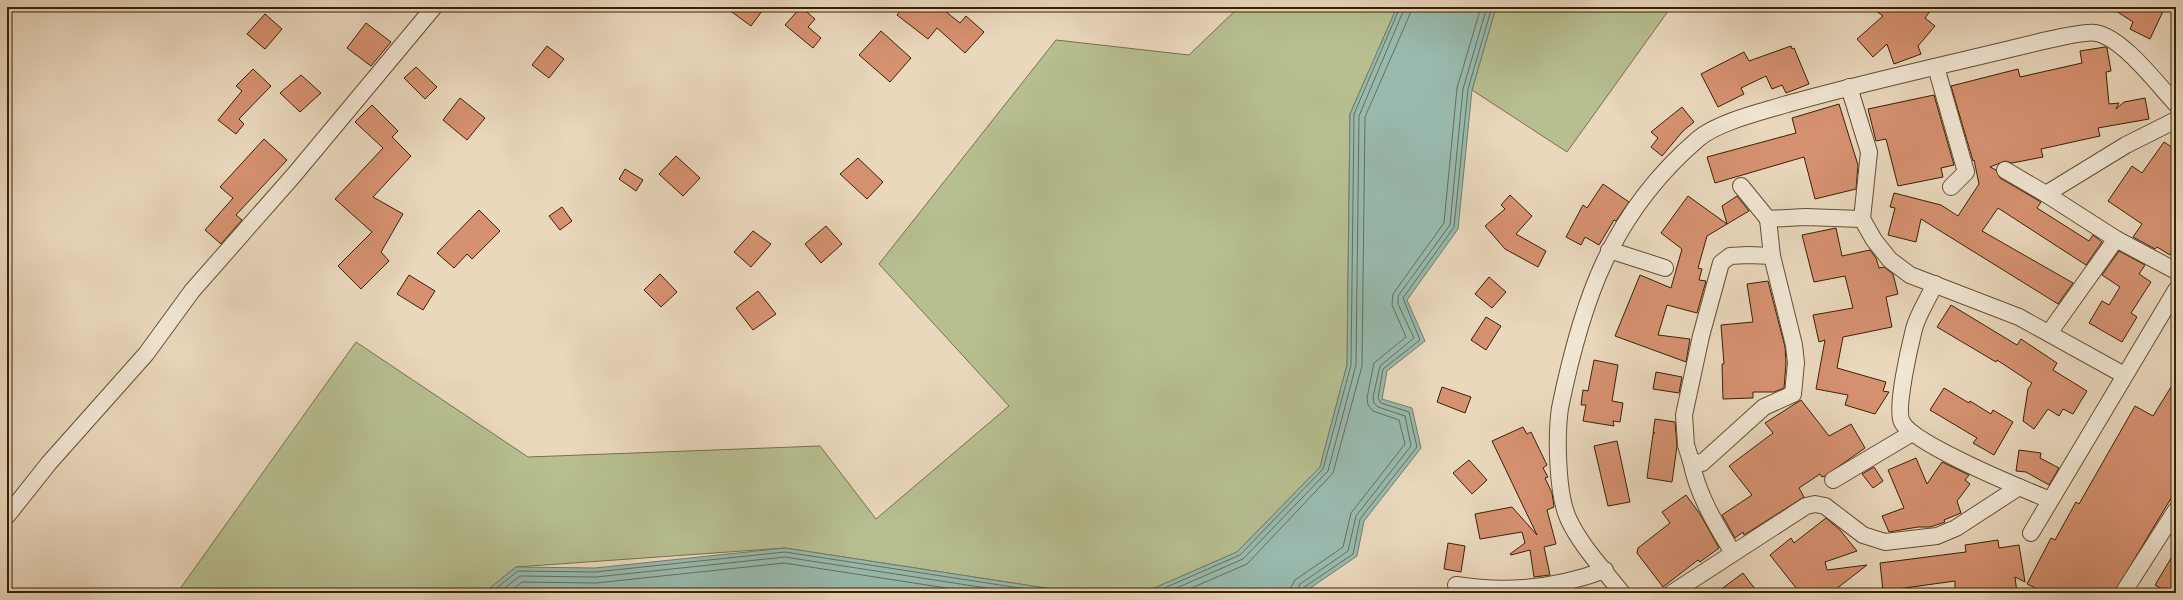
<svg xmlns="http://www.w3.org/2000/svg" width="2183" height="600" font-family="'IM FELL DW Pica',serif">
	<rect width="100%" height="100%" fill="#ead8bd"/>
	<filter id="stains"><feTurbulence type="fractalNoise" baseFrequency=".005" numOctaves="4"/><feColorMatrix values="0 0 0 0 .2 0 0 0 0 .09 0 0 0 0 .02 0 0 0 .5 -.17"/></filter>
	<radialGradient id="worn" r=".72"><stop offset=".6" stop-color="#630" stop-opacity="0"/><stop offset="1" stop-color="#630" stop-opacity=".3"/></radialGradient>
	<g fill="#b7bf91" stroke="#78704a">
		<polygon points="1239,7 1397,7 1350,114 1347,365 1320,467 1237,552 1143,593 1078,593 785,548 516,567 484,593 177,593 356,342 528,457 820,446 876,519 1009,406 879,264 1056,40 1189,55"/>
		<polygon points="1496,7 1671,7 1567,152 1472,90"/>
	</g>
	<g fill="#98baae" stroke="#727d6a">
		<polygon points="1397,7 1496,7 1472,90 1458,229 1407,300 1425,341 1387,371 1382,399 1412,408 1421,448 1364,521 1357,556 1303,593 1143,593 1237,552 1320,467 1347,365 1350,114"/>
		<polygon points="785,548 1078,593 484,593 516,567 595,568"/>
	</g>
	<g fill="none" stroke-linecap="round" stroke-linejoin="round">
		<g stroke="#686e58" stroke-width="1">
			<polyline points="490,593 518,571 595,572 785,552 1052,593"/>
			<polyline points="498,593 520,576 596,577 785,557 1019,593"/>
			<polyline points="508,593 522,582 596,583 784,563 979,593"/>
			<polyline points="1153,593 1240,555 1323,469 1351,365 1354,114 1400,7"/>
			<polyline points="1165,593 1243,559 1328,471 1356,365 1359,116 1405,7"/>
			<polyline points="1180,593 1247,564 1333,473 1362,366 1365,117 1410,14 1411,7"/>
			<polyline points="1290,593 1291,587 1295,580 1343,547 1351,513 1405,444 1399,420 1373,411 1368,405 1367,398 1374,363 1406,337 1392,305 1393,294 1444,223 1457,88 1481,7"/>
			<polyline points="1296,593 1300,584 1348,551 1356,516 1411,446 1405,416 1378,407 1374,403 1373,397 1380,366 1414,338 1398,304 1398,296 1450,225 1463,89 1487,7"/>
			<polyline points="1301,593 1303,588 1353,554 1360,519 1417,447 1409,412 1381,403 1378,398 1383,369 1420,340 1403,298 1454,227 1468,89 1492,7"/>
		</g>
	</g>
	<g fill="#d69171" stroke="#392103">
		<polygon points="725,7 765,7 751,26"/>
		<polygon points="801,7 815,19 808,27 821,38 813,48 785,25"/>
		<polygon points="903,7 940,7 960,23 966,16 984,32 965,53 937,28 928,39 897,15"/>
		<polygon points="1871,7 1933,7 1925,18 1935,26 1918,46 1921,54 1894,64 1887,44 1873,57 1857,39 1883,16"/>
		<polygon points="2110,7 2165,7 2150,39 2130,29 2133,22"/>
		<polygon points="265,14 282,29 265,49 247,34"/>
		<polygon points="366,23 391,42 371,66 347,48"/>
		<polygon points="881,31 911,58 890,82 859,55"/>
		<polygon points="547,46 564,59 549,78 532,65"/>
		<polygon points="1791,46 1792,49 1794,48 1809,84 1786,93 1782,85 1772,89 1766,76 1741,88 1744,94 1718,107 1701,74 1744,52 1749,61"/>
		<polygon points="2105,47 2107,48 2111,71 2106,72 2109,104 2119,103 2116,109 2124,102 2145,98 2149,119 2098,128 2100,136 2041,149 2043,157 2012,163 2005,161 1990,167 1996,170 2000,178 2041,202 2037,208 2089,241 2093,235 2102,242 2086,265 1998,208 1982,231 2073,283 2058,304 1921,219 1916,242 1888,235 1895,208 1890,207 1894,193 1941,205 1958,216 1979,184 1974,160 1973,161 1951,86 2018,69 2020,77 2082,63 2080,51"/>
		<polygon points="416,67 437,87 425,99 404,78"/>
		<polygon points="253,69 271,86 239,119 244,124 236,134 218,120 242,91 236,86"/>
		<polygon points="301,75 321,93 300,112 280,93"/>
		<polygon points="1934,95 1954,165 1941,168 1943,177 1898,186 1886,139 1876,141 1868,109"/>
		<polygon points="460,98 485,118 467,140 443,120"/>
		<polygon points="1839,104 1858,165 1856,189 1815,199 1804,157 1715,183 1707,157 1796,133 1792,118"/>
		<polygon points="372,105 398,131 392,137 411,156 373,197 403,214 381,252 389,261 361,289 338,266 372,232 335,199 383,148 355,122"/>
		<polygon points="1682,107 1694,122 1683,131 1662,156 1651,147 1658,138 1651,132"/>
		<polygon points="264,139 287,160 236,215 242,220 221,244 205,230 233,198 220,187"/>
		<polygon points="2164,142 2176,150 2176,246 2170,255 2157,247 2155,249 2133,237 2142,224 2108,201 2132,166 2142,173"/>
		<polygon points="676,156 700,178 683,196 659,174"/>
		<polygon points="858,158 883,182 867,199 840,174"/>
		<polygon points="625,169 643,180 636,191 619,179"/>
		<polygon points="1603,184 1629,202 1616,221 1614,220 1599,245 1585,237 1581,245 1566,237 1583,205 1587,208"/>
		<polygon points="1510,195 1532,216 1516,234 1546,251 1538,267 1505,249 1485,226 1505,209 1501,205"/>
		<polygon points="1688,196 1727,224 1707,236 1698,268 1702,269 1699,280 1706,281 1697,313 1667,305 1658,335 1690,339 1686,362 1615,336 1640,275 1671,288 1682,249 1661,233"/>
		<polygon points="1737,196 1749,211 1727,224 1722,206"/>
		<polygon points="562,207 572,221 560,230 549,216"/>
		<polygon points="479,210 500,231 472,259 467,254 454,268 437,253"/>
		<polygon points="826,226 842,244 821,263 805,244"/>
		<polygon points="1836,228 1842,256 1870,250 1876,258 1879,268 1884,267 1893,274 1898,294 1886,297 1892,327 1843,337 1837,368 1886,382 1883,391 1889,392 1875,414 1845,405 1848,395 1816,389 1825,340 1819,342 1813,315 1853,308 1845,276 1814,282 1802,235"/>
		<polygon points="753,231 771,244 751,267 734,252"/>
		<polygon points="2119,251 2145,265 2139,274 2151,282 2131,313 2137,317 2122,342 2089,323 2102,301 2109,305 2120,287 2102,275"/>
		<polygon points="660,274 677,292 661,307 644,290"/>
		<polygon points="409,275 435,291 423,310 397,294"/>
		<polygon points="1489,277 1506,292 1492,308 1475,294"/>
		<polygon points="1768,281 1785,347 1786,363 1784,388 1774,392 1753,392 1753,398 1723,399 1722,364 1724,364 1721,325 1753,322 1747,284"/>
		<polygon points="758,291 776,314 753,330 736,308"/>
		<polygon points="1951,305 2017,345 2021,339 2057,363 2053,370 2087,391 2073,414 2063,409 2059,416 2048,409 2034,429 2023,421 2028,389 2032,383 1997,360 1996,362 1937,327"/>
		<polygon points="1486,317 1501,326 1486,350 1471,340"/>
		<polygon points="1594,360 1618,365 1612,401 1623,403 1620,422 1613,421 1614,426 1583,421 1586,405 1581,405 1583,390 1588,391"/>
		<polygon points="1656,372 1682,377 1679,393 1653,389"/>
		<polygon points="2176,379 2176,490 2114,593 2046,593 2027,584 2051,538 2055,540 2076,502 2079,504 2135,406 2153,416"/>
		<polygon points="1442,387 1471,397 1465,413 1437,402"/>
		<polygon points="1944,388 1969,403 1970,401 1991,414 1993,410 2013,422 1994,455 1973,443 1977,438 1930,410"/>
		<polygon points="1801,400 1829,436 1851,424 1865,448 1825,476 1822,477 1820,474 1799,488 1804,497 1744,535 1743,532 1735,538 1722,515 1752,495 1729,466 1773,433 1765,423"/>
		<polygon points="1655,419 1675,422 1677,446 1672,482 1647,478 1653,434 1655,433 1653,433"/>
		<polygon points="1523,427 1527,434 1531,432 1547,465 1543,468 1548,477 1545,478 1552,493 1554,507 1547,510 1556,544 1544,547 1550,575 1534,577 1530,550 1511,555 1510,554 1525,543 1522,532 1480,539 1475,514 1512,507 1537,535 1492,441"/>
		<polygon points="1617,441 1630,502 1608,506 1594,446"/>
		<polygon points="2019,450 2041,453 2040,458 2059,468 2049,485 2026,472 2016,471"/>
		<polygon points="1916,458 1927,484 1942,462 1969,475 1965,480 1970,484 1957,501 1961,513 1944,520 1945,522 1930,527 1918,527 1889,532 1882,516 1904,508 1888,470"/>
		<polygon points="1469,460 1487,480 1472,494 1453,473"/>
		<polygon points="1874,467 1883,481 1873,488 1862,474"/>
		<polygon points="1686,495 1700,514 1719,548 1700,562 1698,560 1663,587 1637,553 1638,548 1670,523 1662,512"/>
		<polygon points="1826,518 1840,530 1857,551 1825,562 1827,570 1867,565 1831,593 1800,593 1770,555 1791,538 1794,543"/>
		<polygon points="1998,540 1999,548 2019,545 2025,582 2015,577 2017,593 1955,593 1955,581 1883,591 1880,563 1966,552 1965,545"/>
		<polygon points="1448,543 1465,546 1461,572 1444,569"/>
		<polygon points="2176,550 2176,593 2169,593 2155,585"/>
		<polygon points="1743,573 1758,593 1716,593"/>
	</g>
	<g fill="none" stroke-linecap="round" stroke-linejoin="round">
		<g stroke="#654f32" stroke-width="18">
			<g id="street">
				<polyline points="1936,67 1966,172 1951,187"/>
				<polyline points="2176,120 2126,145 2046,194 2116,239 2176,271"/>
				<polyline points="2005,170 2046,194"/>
				<polyline points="1741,186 1768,219 1805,217 1862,219 1869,152 1849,87"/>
				<polyline points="1768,219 1772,256"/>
				<polyline points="1862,219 1874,240 1890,260 1910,275 2019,317 2124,375"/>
				<polyline points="1609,250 1665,268"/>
				<polygon points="1748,255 1772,256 1794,345 1796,363 1793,394 1764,407 1702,463 1691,461 1686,445 1684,415 1701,336 1721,263 1730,256"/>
				<path d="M1935,284C1928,299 1918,314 1914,329C1910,345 1895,409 1902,422C1913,444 2023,489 2050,500"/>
				<polyline points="2049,333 2116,239"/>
				<path d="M1691,461C1698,496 1715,523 1733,553"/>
				<polyline points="1833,480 1912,433"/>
				<polyline points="7,516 49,463 146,354 192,291 294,175 434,7"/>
				<polyline points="2031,533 2176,290"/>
				<path d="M1456,585C1506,593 1557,588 1605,570"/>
				<path d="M1622,593C1604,570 1580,545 1568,518C1557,493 1556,436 1560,408C1582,300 1611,214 1698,139C1718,122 1761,112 1787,104C1858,84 1930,68 2002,51C2019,47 2083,30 2096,33C2123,38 2157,84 2176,104"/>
				<polyline points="1672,593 1806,506 1815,504 1825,506 1863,535 1885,542 1937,536 1956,528 2019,487"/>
				<polyline points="2123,593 2176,510"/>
			</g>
		</g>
		<use href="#street" stroke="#f1e6d4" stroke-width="16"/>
	</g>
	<rect width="2183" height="600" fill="none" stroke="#ead8bd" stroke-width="24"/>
	<rect x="8" y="8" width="2167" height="584" fill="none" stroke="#392103" stroke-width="2"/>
	<rect x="12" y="12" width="2159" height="576" fill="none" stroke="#392103"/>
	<rect width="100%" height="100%" filter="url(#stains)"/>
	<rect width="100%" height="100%" fill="url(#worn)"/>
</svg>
